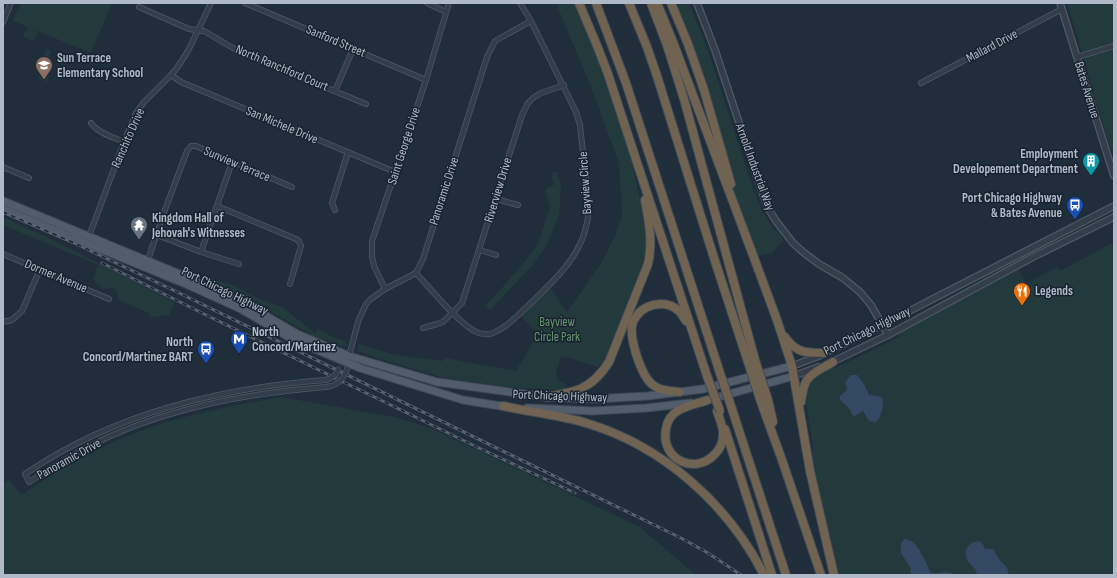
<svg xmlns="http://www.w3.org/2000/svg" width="1117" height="578" font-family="'Sofia Sans Condensed',sans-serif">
	<rect width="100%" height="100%" fill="#202d3b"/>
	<g fill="#223a3c">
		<polygon points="21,3 112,3 91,53 30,28 38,33 33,41 23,36 28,27 13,21"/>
		<polygon points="556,3 576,3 606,79 629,150 646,225 646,249 641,270 606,359 603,363 597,367 566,357 561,358 556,372 557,380 566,384 565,389 559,390 506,387 444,378 380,359 357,351 358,344 392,354 442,361 445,358 516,371 538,334 519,314 549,285 567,312 600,265 615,236 622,215 619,163 593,92"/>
		<polygon points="671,3 689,3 709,53 753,189 762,210 774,230 776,229 784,240 772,253 754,257 721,151"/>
		<path d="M1067,3H1114V149L1112,150V148H1110C1095,100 1082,51 1067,3Z"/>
		<polygon points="46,49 51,50 47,68 50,69 47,82 38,79"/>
		<polygon points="553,172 557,172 561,187 559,215 548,243 532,266 490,310 486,305 518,270 537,246 550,208 545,189 554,185 551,175"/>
		<path d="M3,217L57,242L175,302L169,315H165L150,318L149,313L119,300C119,295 117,287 110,288C108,288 108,289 106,289C100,289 96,283 93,279L98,265L3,225Z"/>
		<polygon points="1114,242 1114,575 837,575 812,465 813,446 806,402 806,392 808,387 809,387 812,381 826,371 848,362 899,337 897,331 1017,266 1026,284 1057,267 1060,271"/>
		<polygon points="195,276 211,278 233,285 260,299 282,307 315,333 318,328 334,338 346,341 345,347 313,336 263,307 223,287"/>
		<path d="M281,397L396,417L433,429L640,527L696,575H3V484L9,479L21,495C43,480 65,466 89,454C149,422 214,408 281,397Z"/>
	</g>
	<g fill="#334963">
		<path d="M851,375H857L865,386L869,395C873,396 879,395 882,398C885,404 881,418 876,422L869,421L863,411L855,416L852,415L850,409L840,400V396L847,390C844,382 846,381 851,375Z"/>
		<path d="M904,539C918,539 925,561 930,572C940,576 944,568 955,575H910L911,569L901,553V544Z"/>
		<path d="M978,541L982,542L985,549H993L1000,561L1003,563L1007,568L1009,575H977C977,567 970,566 967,560C963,550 968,543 978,541Z"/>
	</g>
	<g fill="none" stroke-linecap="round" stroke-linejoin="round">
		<g stroke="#4f5965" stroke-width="6">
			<g id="minor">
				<polyline points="245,3 426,80"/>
				<polyline points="427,3 446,12"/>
				<polyline points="139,7 189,29 204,31 233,48 261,61 366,104"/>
				<polyline points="3,22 11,3"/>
				<polyline points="1077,57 1114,46"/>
				<polyline points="171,75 181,82 395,172"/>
				<polyline points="921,83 1062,9"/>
				<polyline points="335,91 353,49"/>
				<path d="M91,123C98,133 113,137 124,142"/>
				<polyline points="3,167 29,178"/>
				<polyline points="496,199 518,205"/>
				<polyline points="217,206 296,239 299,241 301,246 290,284"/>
				<polyline points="335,210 332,203 348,152"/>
				<polyline points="157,235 201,252 239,264"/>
				<polyline points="88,239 124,142 136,113 144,102 171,75 177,68 188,51 211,3"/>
				<polyline points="480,250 496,255"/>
				<polyline points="201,252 232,162"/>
				<polyline points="3,254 109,299"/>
				<polyline points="147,263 163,215 187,151 191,146 196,146 292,187"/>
				<path d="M416,273C429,287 462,328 479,333C485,335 492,334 497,331C510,325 521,312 532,302C548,286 566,270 577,250C584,237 588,224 589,209L580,125L576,112L531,21L520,3"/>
				<polyline points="385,289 374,266 372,256 372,241 426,80 449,3"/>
				<polyline points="3,322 12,320 22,311 40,269"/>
				<polyline points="423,328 437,324 443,322 462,303 522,115 528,103 533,98 541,93 564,85"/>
				<polyline points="346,372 349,363 349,356 358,322 366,304 371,299 385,289 416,273 423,259 487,57 495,41 531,21"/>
				<path d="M331,378L326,380C219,388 115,413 25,474L29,482C54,466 81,450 108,437C177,406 251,393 326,387L332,386L339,382"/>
			</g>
		</g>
		<g stroke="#4f5965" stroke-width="8">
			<g id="tertiary">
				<polyline points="697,3 715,50 759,183 768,208 776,221 793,243 803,252 819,264 843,278 860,292 871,305 888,335"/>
				<polyline points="1060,3 1114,176"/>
				<polyline points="830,363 888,335 1033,257 1114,217"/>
				<polyline points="792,366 819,356 886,323 1114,206"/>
				<polyline points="794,376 818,367"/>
			</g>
		</g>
		<g stroke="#404a57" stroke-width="9">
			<g id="primary">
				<polyline points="3,201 189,278 244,303 297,334 349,356 437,382 546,397 594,399 648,396 703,389 792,366"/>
				<polyline points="3,209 186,284 241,309 294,340 360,368 463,400 507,407"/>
				<polyline points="711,399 794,376"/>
				<polyline points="527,408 593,411 646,408 691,403"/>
			</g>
		</g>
		<g stroke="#3f4955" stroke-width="10">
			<g id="motorway">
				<polyline points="579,3 598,48 608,74 707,376"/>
				<polyline points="596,3 626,83 720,373"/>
				<polyline points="629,3 647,47 657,76 714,258 748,362"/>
				<polyline points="651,3 667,45 684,99 755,360"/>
				<polyline points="657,3 673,42 750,247 777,320 792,366 810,471 834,575"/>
				<polyline points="671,3 688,44 704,90 731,184"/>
				<path d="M785,337C796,353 806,353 824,353"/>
				<path d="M679,392C670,391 660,391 653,385C641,376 628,336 633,322C641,304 665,298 679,311C682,314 684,318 686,321"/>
				<path d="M546,397C576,392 592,389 609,362L648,264C653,242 649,222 645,200"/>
				<path d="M708,400C699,403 688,405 679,410C672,414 667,421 666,429C660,459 695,476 715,454C721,448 723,442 723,435C724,427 719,418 717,411"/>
				<polyline points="768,400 773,422"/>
				<polyline points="761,402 782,460 821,575"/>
				<path d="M801,402C802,395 803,386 807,380C812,372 825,367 833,362"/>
				<path d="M503,406C530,412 560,415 586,423C663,446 728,504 764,575"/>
				<polyline points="732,409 786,575"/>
				<polyline points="725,429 772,575"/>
			</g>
		</g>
		<use href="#minor" stroke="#343e4b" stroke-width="4.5"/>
		<use href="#tertiary" stroke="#343e4b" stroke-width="5.5"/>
		<use href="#primary" stroke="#525d6b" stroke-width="7"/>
		<use href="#motorway" stroke="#716351" stroke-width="8"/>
		<g stroke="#566272" stroke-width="3">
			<g id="rail">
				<polyline points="3,212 72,242 173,290 681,538 708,553 741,575"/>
				<polyline points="102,263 202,313 481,449 575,493"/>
			</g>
		</g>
		<use href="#rail" stroke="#19232f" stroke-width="1.5" stroke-dasharray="4.5" stroke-linecap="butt"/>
		<g stroke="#4f5965" stroke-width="6" stroke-linecap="butt">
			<g id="minor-bridge">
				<polyline points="331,378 336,374 339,368"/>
				<polyline points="339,382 343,377 346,372"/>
			</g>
		</g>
		<g stroke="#3f4955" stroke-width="10" stroke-linecap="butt">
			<g id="motorway-bridge">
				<polyline points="755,360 768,400"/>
				<polyline points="748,362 761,402"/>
				<polyline points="720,373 732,409"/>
				<polyline points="707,376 720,411"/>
			</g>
		</g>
		<use href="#minor-bridge" stroke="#343e4b" stroke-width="4.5"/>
		<use href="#motorway-bridge" stroke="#716351" stroke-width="8"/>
	</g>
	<defs>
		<g id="school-pin" transform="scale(0.9)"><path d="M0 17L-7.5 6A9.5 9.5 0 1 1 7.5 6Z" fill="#8d6e63" stroke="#19232f"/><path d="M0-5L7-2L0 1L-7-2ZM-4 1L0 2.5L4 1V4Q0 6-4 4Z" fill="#fff"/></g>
		<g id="building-pin" transform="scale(0.9)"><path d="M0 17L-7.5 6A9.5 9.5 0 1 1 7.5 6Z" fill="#0f9aa8" stroke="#19232f"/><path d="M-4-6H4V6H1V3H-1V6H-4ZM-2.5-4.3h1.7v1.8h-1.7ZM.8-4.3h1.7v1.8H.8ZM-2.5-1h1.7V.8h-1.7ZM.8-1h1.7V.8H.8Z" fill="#fff"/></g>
		<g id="bus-pin" transform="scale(0.9)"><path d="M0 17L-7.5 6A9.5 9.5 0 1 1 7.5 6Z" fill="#1a4fb4" stroke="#19232f"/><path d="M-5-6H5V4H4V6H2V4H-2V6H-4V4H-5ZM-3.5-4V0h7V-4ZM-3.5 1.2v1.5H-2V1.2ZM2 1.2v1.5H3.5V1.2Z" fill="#fff"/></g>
		<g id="temple-pin" transform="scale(0.9)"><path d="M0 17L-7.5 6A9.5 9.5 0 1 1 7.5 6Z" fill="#6b7280" stroke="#19232f"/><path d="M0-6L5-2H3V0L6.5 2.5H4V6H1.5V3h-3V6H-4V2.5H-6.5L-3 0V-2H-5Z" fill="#fff"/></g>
		<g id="restaurant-pin" transform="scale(0.9)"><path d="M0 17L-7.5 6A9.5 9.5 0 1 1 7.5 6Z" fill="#e8710a" stroke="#19232f"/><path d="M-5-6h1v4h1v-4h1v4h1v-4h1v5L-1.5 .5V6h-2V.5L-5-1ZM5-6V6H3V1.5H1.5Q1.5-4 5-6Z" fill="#fff"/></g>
		<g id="metro-pin" transform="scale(0.9)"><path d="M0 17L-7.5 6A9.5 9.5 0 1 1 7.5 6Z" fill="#1a4fb4" stroke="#19232f"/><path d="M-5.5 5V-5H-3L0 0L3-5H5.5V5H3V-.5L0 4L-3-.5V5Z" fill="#fff"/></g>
	</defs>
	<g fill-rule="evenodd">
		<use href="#school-pin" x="44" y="65"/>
		<use href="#building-pin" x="1091" y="161"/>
		<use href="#bus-pin" x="1075" y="205"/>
		<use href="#temple-pin" x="139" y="225"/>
		<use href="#restaurant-pin" x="1022" y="291"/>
		<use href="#metro-pin" x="239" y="339"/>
		<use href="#bus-pin" x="206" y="349"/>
	</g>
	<g text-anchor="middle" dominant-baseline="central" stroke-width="3" stroke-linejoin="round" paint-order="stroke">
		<g font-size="13" fill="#afb9c7" stroke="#19232f">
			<text transform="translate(336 41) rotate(23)">Sanford Street</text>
			<text transform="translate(992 46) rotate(-28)">Mallard Drive</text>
			<text transform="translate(282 68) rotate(23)">North Ranchford Court</text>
			<text transform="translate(1087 90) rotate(73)">Bates Avenue</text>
			<text transform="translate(282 125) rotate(23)">San Michele Drive</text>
			<text transform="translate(128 138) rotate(-66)">Ranchito Drive</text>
			<text transform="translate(404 146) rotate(-72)">Saint George Drive</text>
			<text transform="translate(237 164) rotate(23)">Sunview Terrace</text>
			<text transform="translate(755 167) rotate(70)">Arnold Industrial Way</text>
			<text transform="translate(585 183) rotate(-94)">Bayview Circle</text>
			<text transform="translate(498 190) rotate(-73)">Riverview Drive</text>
			<text transform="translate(444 191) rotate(-72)">Panoramic Drive</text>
			<text transform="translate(56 276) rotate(23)">Dormer Avenue</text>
			<text transform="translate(225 291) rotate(26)">Port Chicago Highway</text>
			<text transform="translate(867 331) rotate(-26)">Port Chicago Highway</text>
			<text transform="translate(560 396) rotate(2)">Port Chicago Highway</text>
			<text transform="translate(69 459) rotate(-29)">Panoramic Drive</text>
		</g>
		<g font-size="13" font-weight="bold" fill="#afb9c7" stroke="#19232f" text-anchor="start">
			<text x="57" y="58">Sun Terrace<tspan x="57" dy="15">Elementary School</tspan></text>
			<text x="1078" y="154" text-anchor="end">Employment<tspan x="1078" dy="15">Developement Department</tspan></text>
			<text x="1062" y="198" text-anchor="end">Port Chicago Highway<tspan x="1062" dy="15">&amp; Bates Avenue</tspan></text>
			<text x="152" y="218">Kingdom Hall of<tspan x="152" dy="15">Jehovah's Witnesses</tspan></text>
			<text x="1035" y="291">Legends</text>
			<text x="252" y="332">North<tspan x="252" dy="15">Concord/Martinez</tspan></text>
			<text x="193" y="342" text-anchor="end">North<tspan x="193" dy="15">Concord/Martinez BART</tspan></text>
		</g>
		<g font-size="13" fill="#65996f" stroke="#19232f">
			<text x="557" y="322">Bayview<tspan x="557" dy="15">Circle Park</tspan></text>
		</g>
	</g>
	<rect width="1117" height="578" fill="none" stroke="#afb9c7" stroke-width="8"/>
</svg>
